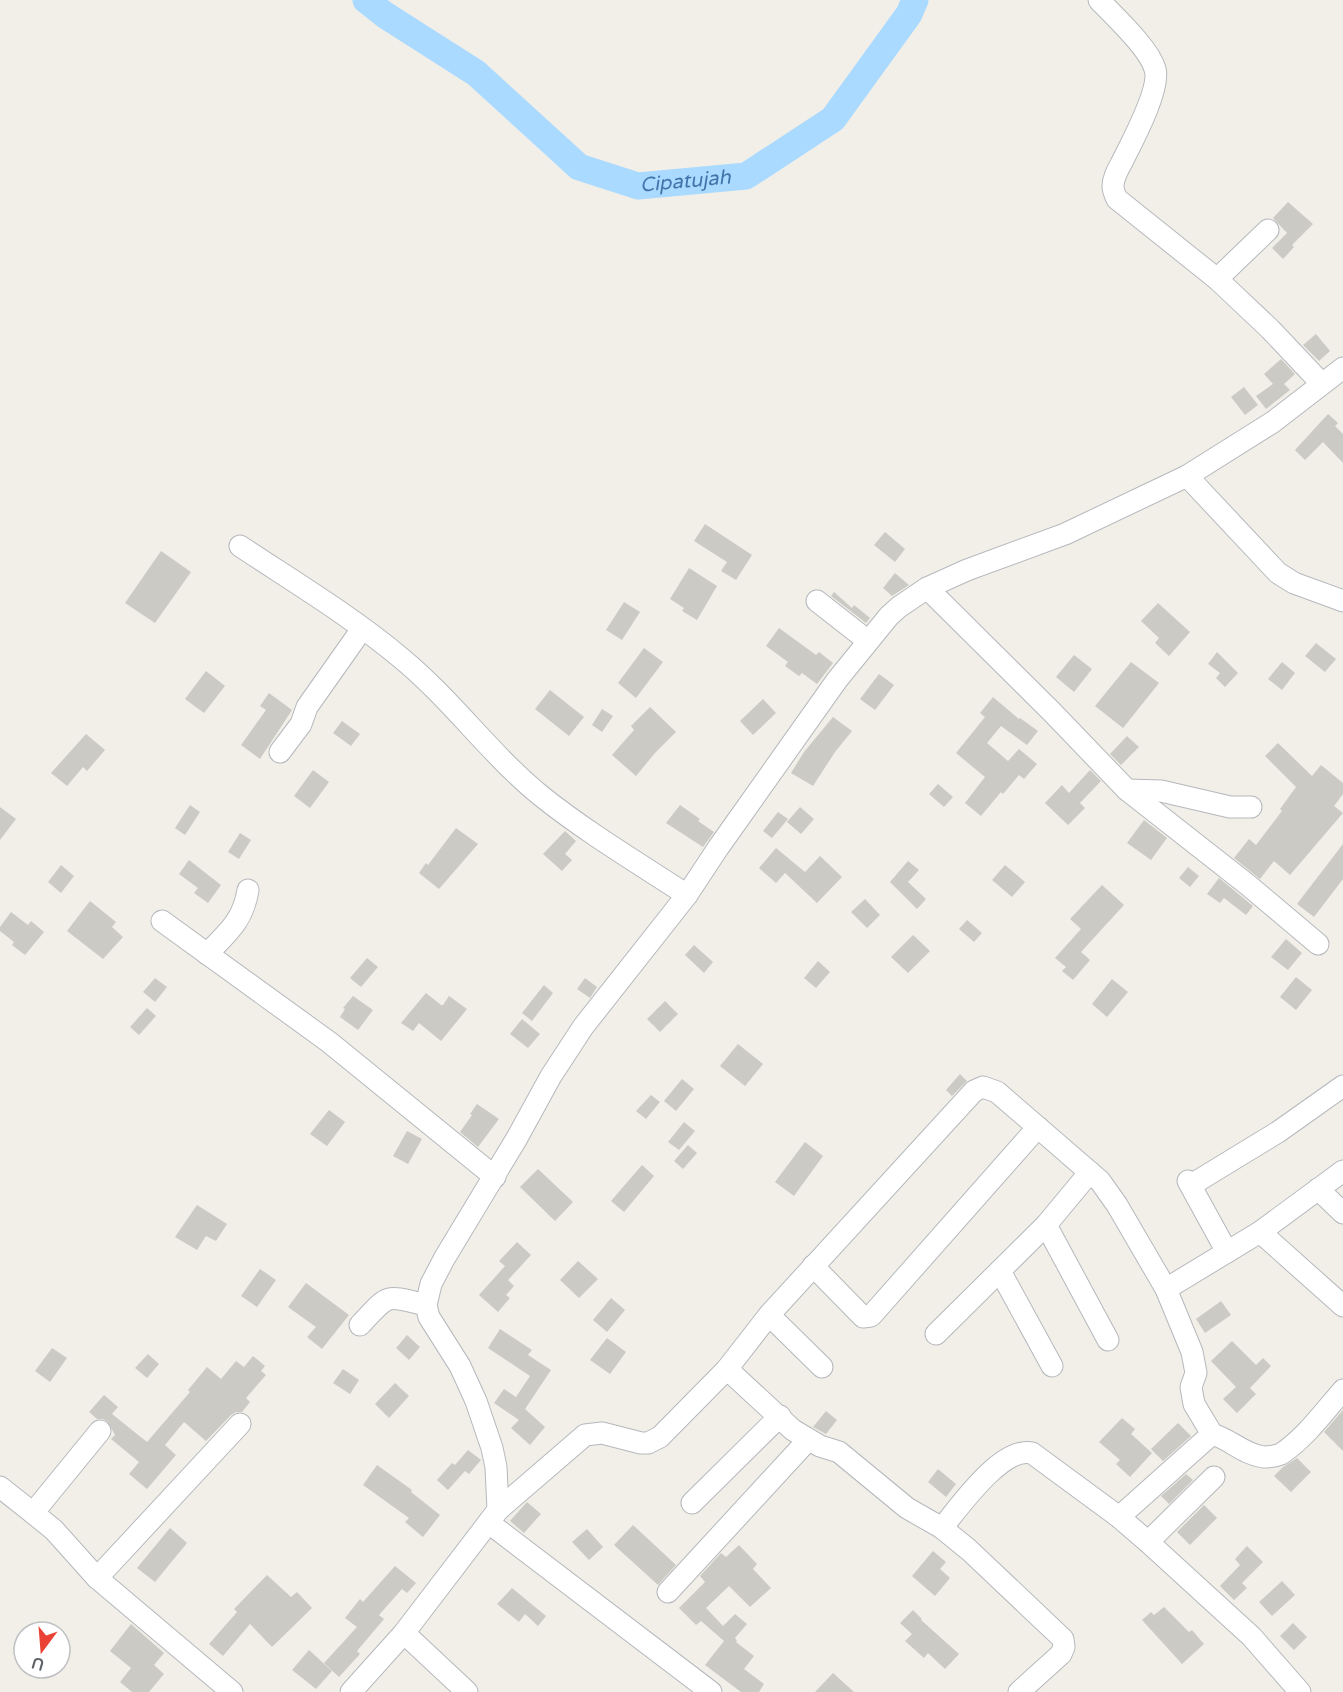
<svg xmlns="http://www.w3.org/2000/svg" width="1343" height="1692" font-family="'Varela Round',sans-serif">
	<rect width="100%" height="100%" fill="#f1efe8"/>
	<g fill="none" stroke-linecap="round" stroke-linejoin="round">
		<path stroke="#aadaff" stroke-width="27" id="s1" d="M366,0L385,15L476,73L579,167L638,186L746,176L833,119L909,14L915,0"/>
	</g>
	<g fill="#cccac5">
		<polygon points="1288,202 1313,224 1292,245 1294,247 1283,259 1272,248 1287,233 1273,218"/>
		<polygon points="1316,334 1330,351 1319,361 1303,345"/>
		<polygon points="1281,359 1295,374 1284,384 1290,390 1266,409 1256,396 1273,384 1264,374"/>
		<polygon points="1244,387 1258,405 1245,415 1231,397"/>
		<polygon points="1328,414 1338,423 1335,426 1343,434 1343,463 1323,442 1305,460 1295,450"/>
		<polygon points="705,524 752,555 736,580 721,571 727,562 694,541"/>
		<polygon points="885,532 905,549 895,562 874,545"/>
		<polygon points="161,551 191,572 155,623 125,603"/>
		<polygon points="689,568 717,586 697,620 682,611 684,608 670,599"/>
		<polygon points="895,573 909,585 892,596 883,588"/>
		<polygon points="834,592 852,608 854,605 870,618 866,623 831,596"/>
		<polygon points="624,602 640,612 622,640 606,630"/>
		<polygon points="1158,603 1190,632 1169,656 1155,643 1159,638 1141,621"/>
		<polygon points="779,628 816,655 819,652 833,663 817,684 802,673 799,676 785,666 788,662 766,646"/>
		<polygon points="1316,643 1336,659 1325,672 1305,656"/>
		<polygon points="644,648 663,662 636,698 618,683"/>
		<polygon points="1217,652 1238,673 1225,687 1216,678 1220,673 1208,664"/>
		<polygon points="1074,655 1092,669 1074,692 1056,677"/>
		<polygon points="1131,662 1159,683 1123,728 1095,706"/>
		<polygon points="1282,662 1295,673 1282,690 1268,679"/>
		<polygon points="206,671 225,686 204,713 185,699"/>
		<polygon points="879,674 894,685 875,710 860,699"/>
		<polygon points="550,690 584,717 569,736 535,709"/>
		<polygon points="269,693 292,710 260,759 241,745 266,710 260,706"/>
		<polygon points="993,697 1019,719 1020,718 1038,731 1027,745 1001,726 987,743 1008,761 1019,749 1037,764 1024,779 1019,775 1003,794 1001,792 981,816 965,803 985,777 956,753 985,717 980,713"/>
		<polygon points="763,699 776,713 753,735 740,721"/>
		<polygon points="650,707 676,732 655,753 636,776 612,755 634,730 631,726"/>
		<polygon points="602,709 613,716 602,732 592,725"/>
		<polygon points="833,717 852,731 835,752 813,786 791,773 804,752"/>
		<polygon points="342,721 360,734 351,746 333,733"/>
		<polygon points="86,734 105,750 87,771 83,767 67,786 51,773"/>
		<polygon points="1127,736 1139,747 1121,765 1110,754"/>
		<polygon points="1278,743 1312,776 1321,765 1343,783 1343,794 1334,806 1343,813 1290,875 1274,861 1260,879 1234,858 1249,839 1256,845 1282,811 1280,809 1296,787 1265,756"/>
		<polygon points="313,770 329,782 310,808 294,796"/>
		<polygon points="1090,770 1101,781 1080,803 1085,808 1068,825 1045,803 1062,785 1069,793"/>
		<polygon points="938,784 953,797 944,807 929,794"/>
		<polygon points="190,805 200,812 185,835 175,828"/>
		<polygon points="680,805 700,819 698,821 714,832 703,847 666,823"/>
		<polygon points="0,807 16,819 0,840"/>
		<polygon points="800,807 814,819 801,834 787,822"/>
		<polygon points="778,812 788,819 772,838 763,831"/>
		<polygon points="1144,820 1167,838 1151,860 1127,843"/>
		<polygon points="456,828 478,844 439,889 419,873 426,863 428,865"/>
		<polygon points="565,831 576,841 565,854 572,860 562,871 543,854"/>
		<polygon points="240,833 251,840 239,859 228,852"/>
		<polygon points="1343,844 1343,879 1314,917 1297,904"/>
		<polygon points="776,848 805,872 820,856 842,877 817,903 785,873 776,883 759,868"/>
		<polygon points="189,860 221,885 208,903 194,893 198,888 179,874"/>
		<polygon points="908,861 919,870 908,882 926,899 917,909 890,882"/>
		<polygon points="61,865 74,876 61,893 48,882"/>
		<polygon points="1005,865 1025,882 1012,897 992,880"/>
		<polygon points="1188,867 1199,876 1190,887 1179,878"/>
		<polygon points="1219,878 1253,906 1246,915 1224,898 1220,903 1207,894"/>
		<polygon points="1102,885 1124,905 1081,952 1090,960 1073,980 1062,971 1066,967 1055,958 1081,929 1070,919"/>
		<polygon points="865,899 880,915 867,928 851,912"/>
		<polygon points="90,901 116,922 112,927 123,937 103,959 67,931"/>
		<polygon points="11,912 28,925 31,921 44,932 25,955 12,945 14,942 0,931 0,927"/>
		<polygon points="967,920 982,933 974,942 959,929"/>
		<polygon points="913,935 930,951 908,973 891,957"/>
		<polygon points="1286,939 1302,953 1288,970 1271,957"/>
		<polygon points="694,945 713,962 704,973 685,955"/>
		<polygon points="367,958 378,967 361,987 350,978"/>
		<polygon points="818,961 830,972 816,988 804,978"/>
		<polygon points="1296,977 1312,990 1296,1010 1280,997"/>
		<polygon points="155,978 167,987 155,1002 143,992"/>
		<polygon points="585,978 597,987 590,998 577,989"/>
		<polygon points="1112,979 1128,992 1107,1017 1092,1004"/>
		<polygon points="544,985 553,993 532,1021 522,1013"/>
		<polygon points="426,993 441,1005 443,1005 449,996 467,1009 441,1041 419,1023 413,1031 401,1023"/>
		<polygon points="353,996 373,1010 358,1030 340,1017 345,1009 343,1008"/>
		<polygon points="665,1001 678,1014 660,1032 647,1019"/>
		<polygon points="147,1008 156,1016 139,1035 130,1027"/>
		<polygon points="522,1019 540,1034 528,1048 510,1034"/>
		<polygon points="738,1044 763,1064 745,1086 720,1066"/>
		<polygon points="960,1074 967,1081 952,1096 946,1090"/>
		<polygon points="682,1079 694,1089 676,1111 664,1101"/>
		<polygon points="651,1095 660,1102 646,1119 636,1111"/>
		<polygon points="477,1104 499,1119 478,1147 460,1132 472,1115 470,1114"/>
		<polygon points="329,1110 345,1122 327,1146 310,1134"/>
		<polygon points="684,1122 695,1131 679,1150 668,1142"/>
		<polygon points="407,1131 422,1139 408,1164 393,1156"/>
		<polygon points="805,1142 823,1156 794,1196 775,1182"/>
		<polygon points="688,1145 697,1153 683,1169 674,1161"/>
		<polygon points="642,1165 654,1176 624,1212 611,1201"/>
		<polygon points="538,1169 573,1202 555,1221 520,1187"/>
		<polygon points="197,1205 227,1224 216,1241 206,1236 197,1250 175,1237"/>
		<polygon points="517,1242 531,1255 508,1280 514,1286 506,1295 510,1298 498,1312 479,1295 505,1266 499,1261"/>
		<polygon points="578,1261 598,1279 579,1298 560,1280"/>
		<polygon points="260,1269 276,1280 257,1307 241,1296"/>
		<polygon points="306,1283 349,1315 322,1349 307,1337 316,1327 288,1307"/>
		<polygon points="611,1298 625,1310 607,1332 593,1320"/>
		<polygon points="1221,1301 1231,1315 1205,1333 1196,1319"/>
		<polygon points="500,1329 532,1350 528,1355 551,1370 525,1409 545,1427 530,1445 511,1428 519,1420 494,1403 504,1389 516,1397 530,1376 488,1348"/>
		<polygon points="407,1335 420,1347 409,1360 396,1348"/>
		<polygon points="607,1338 626,1352 610,1374 590,1360"/>
		<polygon points="1232,1341 1256,1365 1263,1358 1271,1366 1250,1388 1256,1394 1237,1413 1223,1399 1236,1387 1211,1361"/>
		<polygon points="52,1348 67,1358 50,1382 35,1371"/>
		<polygon points="148,1354 159,1364 147,1378 135,1368"/>
		<polygon points="253,1356 265,1366 261,1371 266,1375 246,1398 250,1402 242,1412 236,1412 231,1415 206,1441 184,1422 165,1445 176,1455 147,1489 129,1474 139,1462 111,1439 115,1435 108,1422 103,1419 97,1419 89,1412 104,1395 118,1407 112,1414 147,1442 190,1392 188,1390 207,1367 221,1379 236,1361 244,1367"/>
		<polygon points="343,1369 359,1380 350,1394 333,1383"/>
		<polygon points="395,1383 409,1396 389,1418 375,1404"/>
		<polygon points="1343,1410 1343,1451 1324,1432"/>
		<polygon points="826,1411 837,1420 826,1434 813,1427"/>
		<polygon points="1122,1418 1135,1429 1131,1434 1152,1453 1130,1477 1116,1464 1120,1460 1099,1442"/>
		<polygon points="1178,1423 1191,1436 1163,1461 1151,1449"/>
		<polygon points="468,1450 481,1460 469,1474 465,1471 448,1490 437,1480 452,1463 455,1465"/>
		<polygon points="1297,1458 1311,1472 1291,1492 1274,1476 1283,1467"/>
		<polygon points="377,1465 412,1490 411,1492 440,1515 423,1537 405,1522 409,1518 363,1485"/>
		<polygon points="938,1469 956,1484 946,1497 928,1482"/>
		<polygon points="1186,1474 1193,1480 1169,1504 1161,1496"/>
		<polygon points="527,1502 541,1514 524,1533 510,1521"/>
		<polygon points="1204,1505 1217,1518 1190,1545 1177,1532"/>
		<polygon points="633,1525 676,1565 658,1585 614,1545"/>
		<polygon points="170,1528 187,1543 155,1582 137,1568"/>
		<polygon points="587,1529 603,1547 589,1560 572,1542"/>
		<polygon points="739,1545 757,1564 753,1569 771,1588 750,1607 729,1586 706,1608 723,1626 735,1614 747,1624 735,1638 737,1641 736,1642 754,1656 744,1669 764,1684 759,1692 741,1692 705,1665 724,1641 701,1621 696,1625 679,1608 705,1582 700,1576 721,1553 726,1557"/>
		<polygon points="1247,1546 1263,1562 1242,1583 1247,1588 1234,1600 1220,1586 1240,1565 1235,1559"/>
		<polygon points="933,1551 946,1562 940,1569 950,1578 935,1596 912,1576"/>
		<polygon points="395,1566 416,1583 407,1593 402,1589 379,1615 384,1619 357,1651 360,1654 339,1677 324,1663 357,1627 345,1618 360,1599 363,1602"/>
		<polygon points="267,1575 291,1597 297,1592 312,1608 272,1647 250,1624 223,1656 209,1644 237,1612 234,1609"/>
		<polygon points="1282,1581 1295,1595 1272,1616 1259,1602"/>
		<polygon points="512,1588 546,1616 538,1626 525,1614 519,1622 497,1604"/>
		<polygon points="1164,1607 1189,1632 1192,1630 1204,1644 1182,1664 1142,1620 1151,1612 1154,1615"/>
		<polygon points="913,1610 922,1619 921,1620 959,1654 945,1669 928,1653 924,1658 905,1641 912,1634 900,1623"/>
		<polygon points="1293,1623 1307,1637 1294,1650 1280,1636"/>
		<polygon points="131,1624 164,1653 154,1665 164,1674 149,1692 132,1692 120,1682 131,1668 110,1651"/>
		<polygon points="309,1650 332,1671 316,1689 292,1670"/>
		<polygon points="833,1673 854,1692 815,1692"/>
	</g>
	<g fill="none" stroke-linecap="round" stroke-linejoin="round">
		<g stroke="#b5b8bc" stroke-width="23">
			<g id="minor">
				<path d="M1099,0C1115,17 1149,48 1155,69C1161,88 1132,142 1123,160C1119,168 1113,177 1113,186C1113,191 1115,195 1117,199L1217,279L1270,329L1322,384"/>
				<polyline points="1217,279 1268,230"/>
				<polyline points="1187,476 1278,573 1294,583 1343,601"/>
				<path d="M240,546C294,582 351,616 401,658C451,699 490,754 540,795C586,832 638,863 687,895"/>
				<polyline points="927,588 1052,712 1127,790 1248,885 1318,944"/>
				<polyline points="817,601 868,641"/>
				<polyline points="280,752 301,724 307,707 362,629"/>
				<polyline points="1127,790 1161,791 1230,807 1251,807"/>
				<polyline points="162,921 329,1042 495,1177"/>
				<path d="M207,954C228,932 243,921 248,890"/>
				<polyline points="1188,1181 1227,1252"/>
				<polyline points="1191,1185 1278,1132 1343,1086"/>
				<polyline points="1318,1189 1343,1213"/>
				<polyline points="1046,1225 1108,1340"/>
				<polyline points="1260,1232 1343,1306"/>
				<polyline points="813,1266 863,1317 871,1316 1038,1127"/>
				<polyline points="1000,1271 1052,1366"/>
				<polyline points="1166,1289 1192,1352 1196,1373 1191,1387 1194,1404 1212,1434"/>
				<polyline points="769,1315 822,1367"/>
				<path d="M360,1325C390,1293 384,1295 426,1305"/>
				<polyline points="936,1334 1046,1225 1090,1172"/>
				<polyline points="727,1369 793,1430 820,1446 839,1452 907,1508 942,1528 969,1550 1063,1639 1064,1647 1061,1654 1019,1692"/>
				<polyline points="100,1431 33,1513 54,1530 97,1578 232,1692"/>
				<polyline points="0,1487 33,1513"/>
				<polyline points="692,1503 780,1416"/>
				<polyline points="498,1510 585,1435 602,1433 641,1443 648,1443 660,1437 727,1369 769,1315 974,1091 983,1087 997,1092 1100,1181 1117,1205 1166,1289 1260,1232 1343,1171"/>
				<path d="M1119,1517L1212,1434C1230,1439 1243,1454 1263,1457C1268,1457 1276,1456 1281,1454C1305,1438 1324,1412 1343,1390"/>
				<polyline points="489,1523 711,1692"/>
				<path d="M942,1528C960,1506 1002,1446 1032,1453L1119,1517L1148,1542L1252,1637L1300,1692"/>
				<polyline points="1148,1542 1214,1477"/>
				<polyline points="97,1578 240,1424"/>
				<polyline points="668,1592 808,1440"/>
				<polyline points="404,1633 467,1692"/>
				<polyline points="351,1692 404,1633 498,1510 496,1467 492,1448 476,1401 460,1366 429,1317 426,1305 431,1284 444,1259 517,1138 551,1076 583,1027 687,895 718,848 837,680 889,616 899,607 927,588 967,570 1065,534 1187,476 1273,422 1343,368"/>
			</g>
		</g>
		<use href="#minor" stroke="#fff" stroke-width="21"/>
	</g>
	<g text-anchor="middle" dominant-baseline="central" stroke-width="4.5" stroke-linejoin="round" paint-order="stroke">
		<g font-size="20" font-style="italic" fill="#4174aa" stroke="#fff">
			<text stroke="none"><textPath href="#s1" startOffset="381">Cipatujah</textPath></text>
		</g>
	</g>
	<g transform="translate(42 1650) rotate(196)"><circle r="28" fill="#ffffff" stroke="#bfc1c3" stroke-width="1.5"/>
	<path d="M0-4.5L10 22L0 15L-10 22Z" fill="#ea4335"/>
	<text y="-9" font-size="16" font-weight="bold" text-anchor="middle" fill="#5f6368">U</text>
	</g>
</svg>
